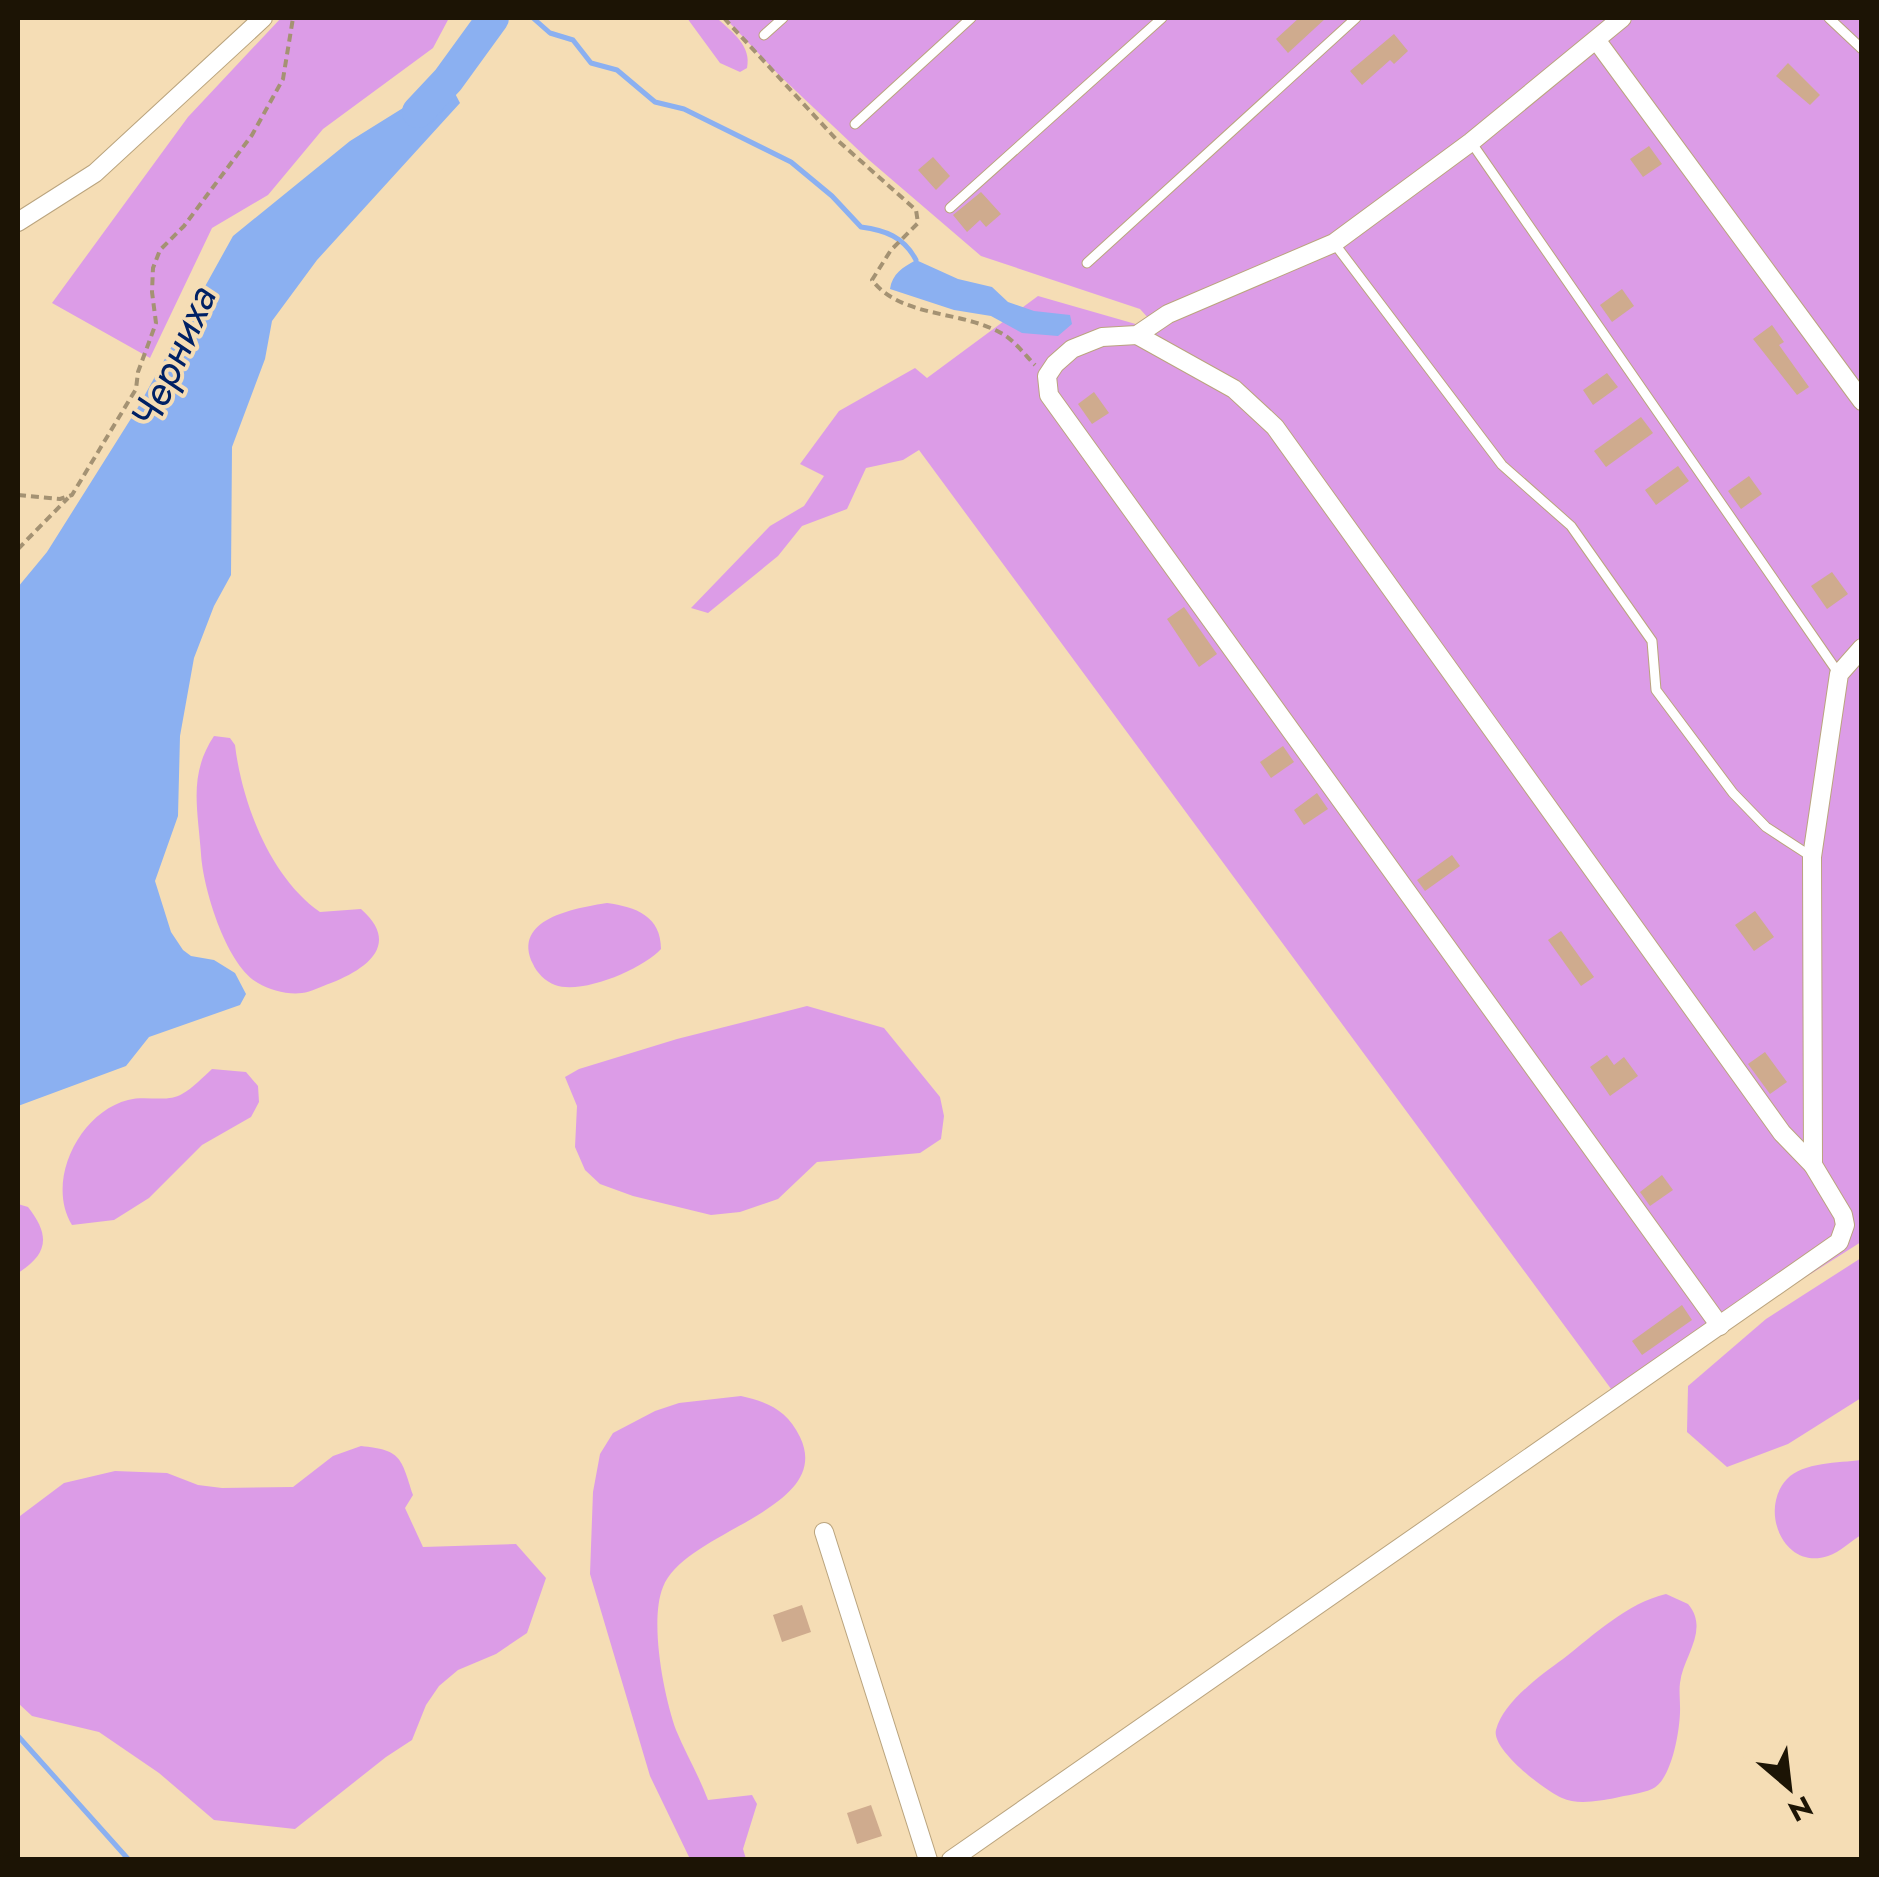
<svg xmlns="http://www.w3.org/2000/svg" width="1879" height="1877" font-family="Jost,sans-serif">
	<rect width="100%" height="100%" fill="#f5ddb5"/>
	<g fill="#dc9ce7">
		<polygon points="281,18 449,18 433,48 323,129 268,195 212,228 150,358 52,303 188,117"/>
		<path d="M687,18H717C732,32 752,46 747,68L740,72L720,63Z"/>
		<polygon points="725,18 1861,18 1861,1242 1617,1397 919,450 903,460 866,468 847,509 802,526 778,556 708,613 691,608 770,526 804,506 824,476 800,464 839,411 915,368 927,378 1038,296 1160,331 1140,309 981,256 869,160 778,74"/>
		<path d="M214,736L230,738L235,745C242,803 270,877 320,912L361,909C401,944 367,969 331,983C322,986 311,992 302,993C288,995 270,990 258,983C226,965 203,888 201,854C198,809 188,775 214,736Z"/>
		<path d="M607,903C636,907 661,916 661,949C643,969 582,995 555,985C546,982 536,972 533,964C511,919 575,908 607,903Z"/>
		<polygon points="807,1006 884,1028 940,1097 944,1116 941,1139 920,1153 817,1162 778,1199 740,1212 711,1215 633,1196 600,1184 585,1170 575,1147 577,1106 565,1077 579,1069 677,1039"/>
		<path d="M212,1069L246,1072L258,1086L259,1102L251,1117L202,1145L149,1198L114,1220L72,1225C45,1181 80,1112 128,1100C145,1095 168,1103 182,1094C193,1088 203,1077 212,1069Z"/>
		<path d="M18,1204L28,1207C49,1234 50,1253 18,1273Z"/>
		<polygon points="1861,1258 1861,1398 1788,1444 1727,1467 1687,1432 1688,1386 1766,1319"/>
		<path d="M741,1396C768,1402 787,1410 800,1437C835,1510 685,1530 663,1587C649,1621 664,1697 676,1730C686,1754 699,1776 708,1800L752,1795L757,1804L743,1849L746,1859H690L650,1776L590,1574L593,1492L600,1454L613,1433L655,1411L679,1403Z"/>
		<path d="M361,1446C401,1450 401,1457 413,1495L405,1508L423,1547L516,1544L546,1578L527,1633L496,1654L458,1670L439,1686L426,1705L412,1740L386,1757L295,1829L214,1820L159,1773L99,1732L32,1716L18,1703L20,1516L64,1483L115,1471L167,1473L198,1485L222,1488L293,1487L333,1456Z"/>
		<path d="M1861,1460V1535C1851,1541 1840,1552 1828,1556C1784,1571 1758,1510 1787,1479C1803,1462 1839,1463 1861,1460Z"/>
		<path d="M1666,1594L1688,1604C1710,1630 1683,1656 1680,1683C1679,1690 1680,1699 1680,1706C1681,1726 1672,1781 1652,1789C1641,1794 1626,1795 1615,1798C1600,1801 1576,1805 1562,1798C1545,1791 1491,1749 1496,1730C1503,1702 1541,1675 1563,1659C1594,1635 1627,1603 1666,1594Z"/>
	</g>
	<g fill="#8bb0f1">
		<polygon points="448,80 460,103 317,260 272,321 265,359 232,447 231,575 214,606 194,658 180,736 178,816 155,881 171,932 183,950 191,956 214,960 235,973 246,994 240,1005 149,1037 126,1066 18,1106 18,587 47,552 137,409 233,236 350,141"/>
		<path d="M916,260L958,279L992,287L1008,302L1034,311L1070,315L1072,324L1058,336L1022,333L991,316L954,310L890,289C892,274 903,267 916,260Z"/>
	</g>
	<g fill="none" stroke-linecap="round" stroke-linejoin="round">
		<g stroke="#8bb0f1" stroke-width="5">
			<path d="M533,18L550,33L573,40L591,63L617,70L655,102L684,109L791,162L832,196L861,227C885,230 904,237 916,260"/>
			<polyline points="18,1736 129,1860"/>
		</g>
		<polyline stroke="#8bb0f1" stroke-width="32" points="418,112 448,80 493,18"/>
	</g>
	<g fill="#cfab8e">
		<polygon points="1299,18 1326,18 1288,53 1276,39"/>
		<polygon points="1394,34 1408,51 1394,64 1390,60 1362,85 1350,71"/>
		<polygon points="1788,63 1820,95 1810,105 1776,76"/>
		<polygon points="1649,146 1662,164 1643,177 1630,159"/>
		<polygon points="933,157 950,176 936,190 918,170"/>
		<polygon points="981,192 1001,214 986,227 980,220 967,232 953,215"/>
		<polygon points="1622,289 1634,306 1612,322 1600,305"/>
		<polygon points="1772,325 1784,342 1779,345 1809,387 1797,395 1753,339"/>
		<polygon points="1607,373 1618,387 1593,405 1583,390"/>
		<polygon points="1094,392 1109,413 1092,424 1078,404"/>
		<polygon points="1641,417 1653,433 1606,467 1594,451"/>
		<polygon points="1678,466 1689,481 1656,505 1645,490"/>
		<polygon points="1749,476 1762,494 1741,509 1728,491"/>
		<polygon points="1832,572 1848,594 1827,609 1811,586"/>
		<polygon points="1184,607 1217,654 1199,667 1167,619"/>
		<polygon points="1283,746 1294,762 1271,778 1260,762"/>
		<polygon points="1317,793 1328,809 1304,825 1294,810"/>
		<polygon points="1452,855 1460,866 1425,891 1417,880"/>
		<polygon points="1755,911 1774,937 1754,951 1735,925"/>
		<polygon points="1561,931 1594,977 1581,986 1548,940"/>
		<polygon points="1765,1052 1787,1082 1770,1094 1748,1064"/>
		<polygon points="1607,1055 1614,1065 1624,1057 1638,1076 1610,1096 1590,1067"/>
		<polygon points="1662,1175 1673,1190 1650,1206 1640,1192"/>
		<polygon points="1682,1305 1692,1320 1642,1355 1632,1341"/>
		<polygon points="802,1605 811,1632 782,1642 773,1615"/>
		<polygon points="871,1805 882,1836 857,1844 847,1813"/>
	</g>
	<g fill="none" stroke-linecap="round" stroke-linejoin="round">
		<g stroke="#baa47e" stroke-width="11">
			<g id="service">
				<polyline points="1829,18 1862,49"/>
				<polyline points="764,35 783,18"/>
				<polyline points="855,124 971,18"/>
				<polyline points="1471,142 1839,674"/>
				<polyline points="950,208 1162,18"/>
				<polyline points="1334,243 1502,465 1571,526 1652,641 1656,690 1733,793 1766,827 1812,857"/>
				<polyline points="1087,263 1356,18"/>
			</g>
		</g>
		<g stroke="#baa47e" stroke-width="20">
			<g id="minor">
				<polyline points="1622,18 1471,142 1334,243 1168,314 1137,335 1102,337 1072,349 1055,364 1047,376 1049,395 1720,1326"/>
				<polyline points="1597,41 1862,401"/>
				<polyline points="18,222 95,173 263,18"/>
				<polyline points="1137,335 1234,389 1275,427 1782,1133 1813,1165"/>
				<polyline points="824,1532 928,1860"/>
				<polyline points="951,1860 1839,1242 1845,1225 1843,1215 1813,1165 1812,857 1839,674 1862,648"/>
			</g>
		</g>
		<g stroke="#a49273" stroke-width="4" stroke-dasharray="8 5" stroke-linecap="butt">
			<path d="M724,18L836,139L916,210L918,223L891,250L872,280C901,318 960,310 1001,333C1014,340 1025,355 1035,365"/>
			<polyline points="18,495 60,499 72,495 136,389 138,372 156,323 152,292 153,268 160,250 184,226 252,135 283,79 293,18"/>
			<polyline points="18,549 68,498"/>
		</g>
		<use href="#service" stroke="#fff" stroke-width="9"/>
		<use href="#minor" stroke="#fff" stroke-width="18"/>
	</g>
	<g text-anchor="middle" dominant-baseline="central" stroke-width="8" stroke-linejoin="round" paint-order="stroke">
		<g font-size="42" font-style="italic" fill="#002165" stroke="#f5ddb5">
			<text transform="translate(173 357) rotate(-66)">Черниха</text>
		</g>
	</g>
	<rect width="1879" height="1877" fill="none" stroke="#1c1405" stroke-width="40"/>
	<g transform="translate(1789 1787) rotate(152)" stroke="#f5ddb5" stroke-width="8" paint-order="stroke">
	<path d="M0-8L18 38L0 25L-18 38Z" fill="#1c1405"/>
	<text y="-15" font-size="28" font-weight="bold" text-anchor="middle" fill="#1c1405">N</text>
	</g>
</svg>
